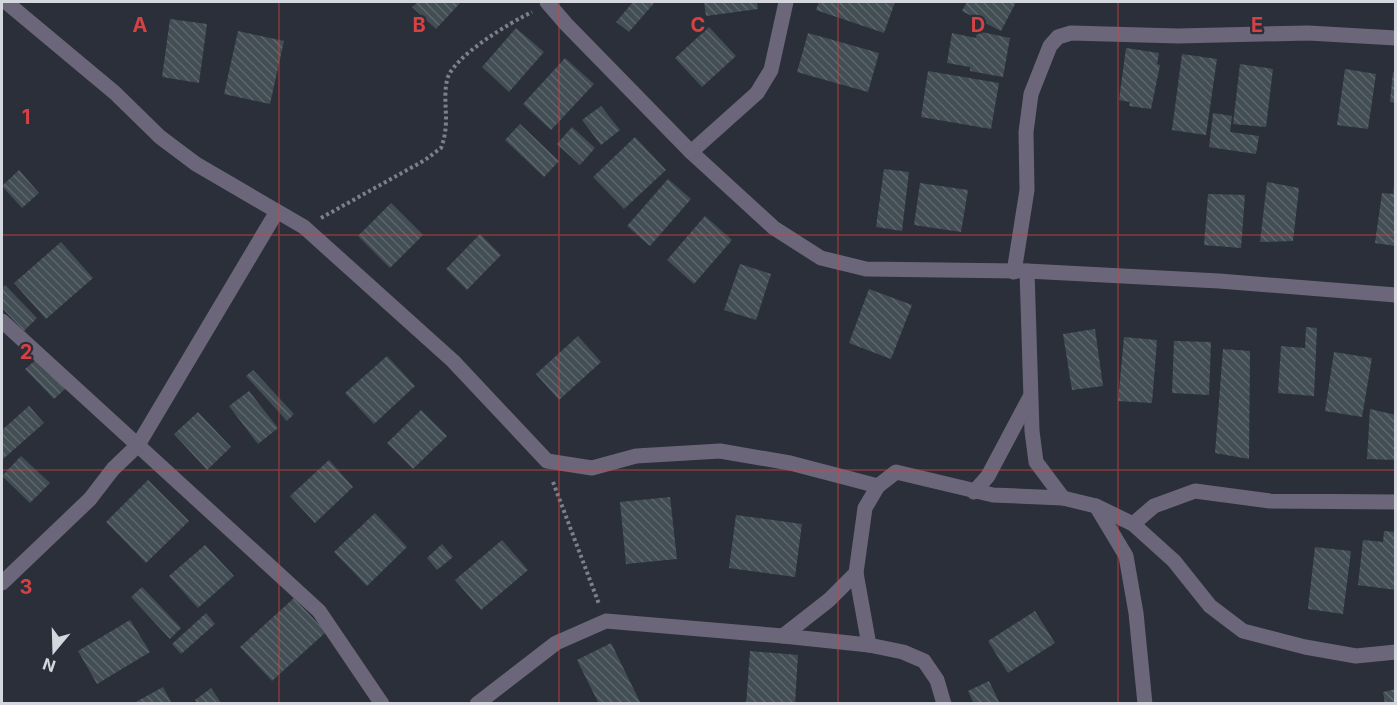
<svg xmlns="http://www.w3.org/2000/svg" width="1397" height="705" font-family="Inter,sans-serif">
	<defs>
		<pattern id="building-back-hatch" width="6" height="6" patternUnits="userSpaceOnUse" patternTransform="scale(1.5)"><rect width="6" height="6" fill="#424d54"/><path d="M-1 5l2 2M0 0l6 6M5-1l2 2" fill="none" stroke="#5c666c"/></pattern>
	</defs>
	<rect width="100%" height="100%" fill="#2b2f39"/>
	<g fill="url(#building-back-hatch)">
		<polygon points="418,2 461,2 436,29 412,7"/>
		<polygon points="633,2 655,2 629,32 616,22"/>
		<polygon points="704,2 757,2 758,9 706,16"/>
		<polygon points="819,2 895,2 884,33 816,10"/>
		<polygon points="967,2 1016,2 1001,31 962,11"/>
		<polygon points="170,19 207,24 199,83 162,77"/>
		<polygon points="709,27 736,56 702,87 675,58"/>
		<polygon points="516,28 544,52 509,92 482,67"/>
		<polygon points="238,31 284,41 270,104 224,94"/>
		<polygon points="977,31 1010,38 1003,77 970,71 970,67 947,63 952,33 976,38"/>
		<polygon points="808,33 879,53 868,92 797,72"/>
		<polygon points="1126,48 1159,53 1157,64 1160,65 1151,109 1129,106 1130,102 1119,100"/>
		<polygon points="1182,54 1217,59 1206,135 1172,130"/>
		<polygon points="565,58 594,84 551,130 523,104"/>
		<polygon points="1240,64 1273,69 1266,127 1233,124"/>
		<polygon points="1345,69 1376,74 1368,129 1337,125"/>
		<polygon points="928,71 999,83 991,129 921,117"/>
		<polygon points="1393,72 1396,72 1396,103 1390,102"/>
		<polygon points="601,106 620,130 601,145 582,120"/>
		<polygon points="1213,113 1232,116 1230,132 1259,136 1256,154 1209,147"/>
		<polygon points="520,124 559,161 544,177 505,140"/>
		<polygon points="572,127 595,148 580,165 557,144"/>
		<polygon points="635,137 666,170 624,209 593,177"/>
		<polygon points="884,169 909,172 902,231 876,227"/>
		<polygon points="19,170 39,193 22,208 2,186"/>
		<polygon points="668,179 691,199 650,246 627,226"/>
		<polygon points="1267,182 1299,188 1293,241 1260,242"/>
		<polygon points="920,183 968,190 961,232 914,225"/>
		<polygon points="1394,186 1396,246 1375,243 1382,193 1393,194"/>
		<polygon points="1208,194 1245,195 1241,248 1204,245"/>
		<polygon points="391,203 423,235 390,268 358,236"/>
		<polygon points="705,216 732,240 694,284 667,260"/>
		<polygon points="480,234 501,255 467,290 446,269"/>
		<polygon points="61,242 93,278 46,319 14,283"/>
		<polygon points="740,264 771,274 756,320 724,310"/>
		<polygon points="5,285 37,318 24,331 2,308 2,288"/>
		<polygon points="869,289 912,305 891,359 849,343"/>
		<polygon points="1306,327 1317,328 1314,396 1278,393 1281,346 1305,348"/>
		<polygon points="1095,329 1103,386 1072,390 1063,334"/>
		<polygon points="578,336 601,362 559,400 536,374"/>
		<polygon points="1124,337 1157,340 1152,403 1118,401"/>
		<polygon points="1174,341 1211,342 1209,395 1172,393"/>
		<polygon points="1223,349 1250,351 1249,459 1215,453"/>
		<polygon points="1334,352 1372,358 1362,417 1325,411"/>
		<polygon points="387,356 415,386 374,424 345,393"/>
		<polygon points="37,359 65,389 54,399 25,369"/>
		<polygon points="253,370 294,414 287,421 246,376"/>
		<polygon points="249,391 278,428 258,444 229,406"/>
		<polygon points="29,406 44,423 2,460 2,430"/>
		<polygon points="1370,409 1396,415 1396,460 1367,459"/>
		<polygon points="421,410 447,436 413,469 387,443"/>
		<polygon points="198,412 231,447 207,470 174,434"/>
		<polygon points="21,456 50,483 30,503 2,476"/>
		<polygon points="329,460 353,487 315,523 290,496"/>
		<polygon points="148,480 189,521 146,563 106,522"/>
		<polygon points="670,497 677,559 626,564 620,502"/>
		<polygon points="375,513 407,547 367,586 334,552"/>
		<polygon points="736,515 802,524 795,577 729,568"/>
		<polygon points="1384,531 1396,532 1396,590 1358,585 1363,540 1383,542"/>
		<polygon points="502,540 528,570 481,610 455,580"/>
		<polygon points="442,544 453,557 437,570 427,558"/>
		<polygon points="205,545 234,576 198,608 169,576"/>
		<polygon points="1315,547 1351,551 1343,614 1308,609"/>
		<polygon points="142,587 181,628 170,639 131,597"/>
		<polygon points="294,598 326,632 272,681 240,647"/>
		<polygon points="1035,611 1055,643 1008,673 988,641"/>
		<polygon points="206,613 215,624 181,654 172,644"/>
		<polygon points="130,620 150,652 97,684 78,651"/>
		<polygon points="611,643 641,704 599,704 577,660"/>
		<polygon points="750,651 798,655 795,704 746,704"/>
		<polygon points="989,681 1000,704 974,704 968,691"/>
		<polygon points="163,687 172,704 132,704"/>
		<polygon points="211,688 222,704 198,704 195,700"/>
		<polygon points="1396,689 1396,704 1385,704 1383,692"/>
	</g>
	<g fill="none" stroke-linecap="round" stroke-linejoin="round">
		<g stroke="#7c8088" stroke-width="4" stroke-dasharray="3 3" stroke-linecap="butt">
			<path d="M321,218L425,160L441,148C451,121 442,104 447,80C452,57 511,22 532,12"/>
			<polyline points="553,482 599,604"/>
		</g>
		<g stroke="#6c667a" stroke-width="15">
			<polyline points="6,2 115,93 160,137 196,164 304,227 453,361 547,461 592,468 636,456 720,451 790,463 878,486"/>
			<polyline points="547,2 566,24 691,152 774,228 821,258 866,269 1027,271 1219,281 1396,295"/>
			<polyline points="691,152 757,93 771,70 786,2"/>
			<polyline points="1027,271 1032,431 1036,462 1063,498"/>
			<polyline points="1014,272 1027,190 1026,132 1031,94 1050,46 1058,37 1071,33 1178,36 1308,33 1396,38"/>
			<polyline points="2,321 319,611 382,704"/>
			<polyline points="974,492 988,476 1030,397"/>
			<polyline points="1096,506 1126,556 1136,613 1145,704"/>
			<polyline points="1133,524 1154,506 1195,491 1270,501 1396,502"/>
			<polyline points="2,583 90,499 113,469 138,445 276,213"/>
			<polyline points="783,636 829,600 856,573"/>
			<polyline points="869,645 856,573 865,508 878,486 896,472 993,495 1063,498 1096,506 1133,524 1174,561 1210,606 1243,631 1305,647 1356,656 1396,652"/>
			<polyline points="477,704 556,643 606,621 783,636 869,645 903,652 924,661 937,680 944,704"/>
		</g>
	</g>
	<path fill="none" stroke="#d64243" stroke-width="1.5" stroke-opacity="0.55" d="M279,2V704M559,2V704M838,2V704M1118,2V704M2,235H1396M2,470H1396"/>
	<g font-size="20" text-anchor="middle" font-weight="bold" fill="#d64243" stroke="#2b2f39" stroke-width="4.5" stroke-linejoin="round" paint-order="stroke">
		<text x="140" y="32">A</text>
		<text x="419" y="32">B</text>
		<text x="698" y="32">C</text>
		<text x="978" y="32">D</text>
		<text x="1257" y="32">E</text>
		<text x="26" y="124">1</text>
		<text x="26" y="359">2</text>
		<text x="26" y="594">3</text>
	</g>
	<rect width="1397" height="705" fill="none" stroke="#d4d7dd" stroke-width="6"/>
	<g transform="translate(54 651) rotate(199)" stroke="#2b2f39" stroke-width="4.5" paint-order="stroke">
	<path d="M0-4.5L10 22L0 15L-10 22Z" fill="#d4d7dd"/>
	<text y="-9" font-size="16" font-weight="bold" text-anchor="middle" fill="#d4d7dd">N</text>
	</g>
</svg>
